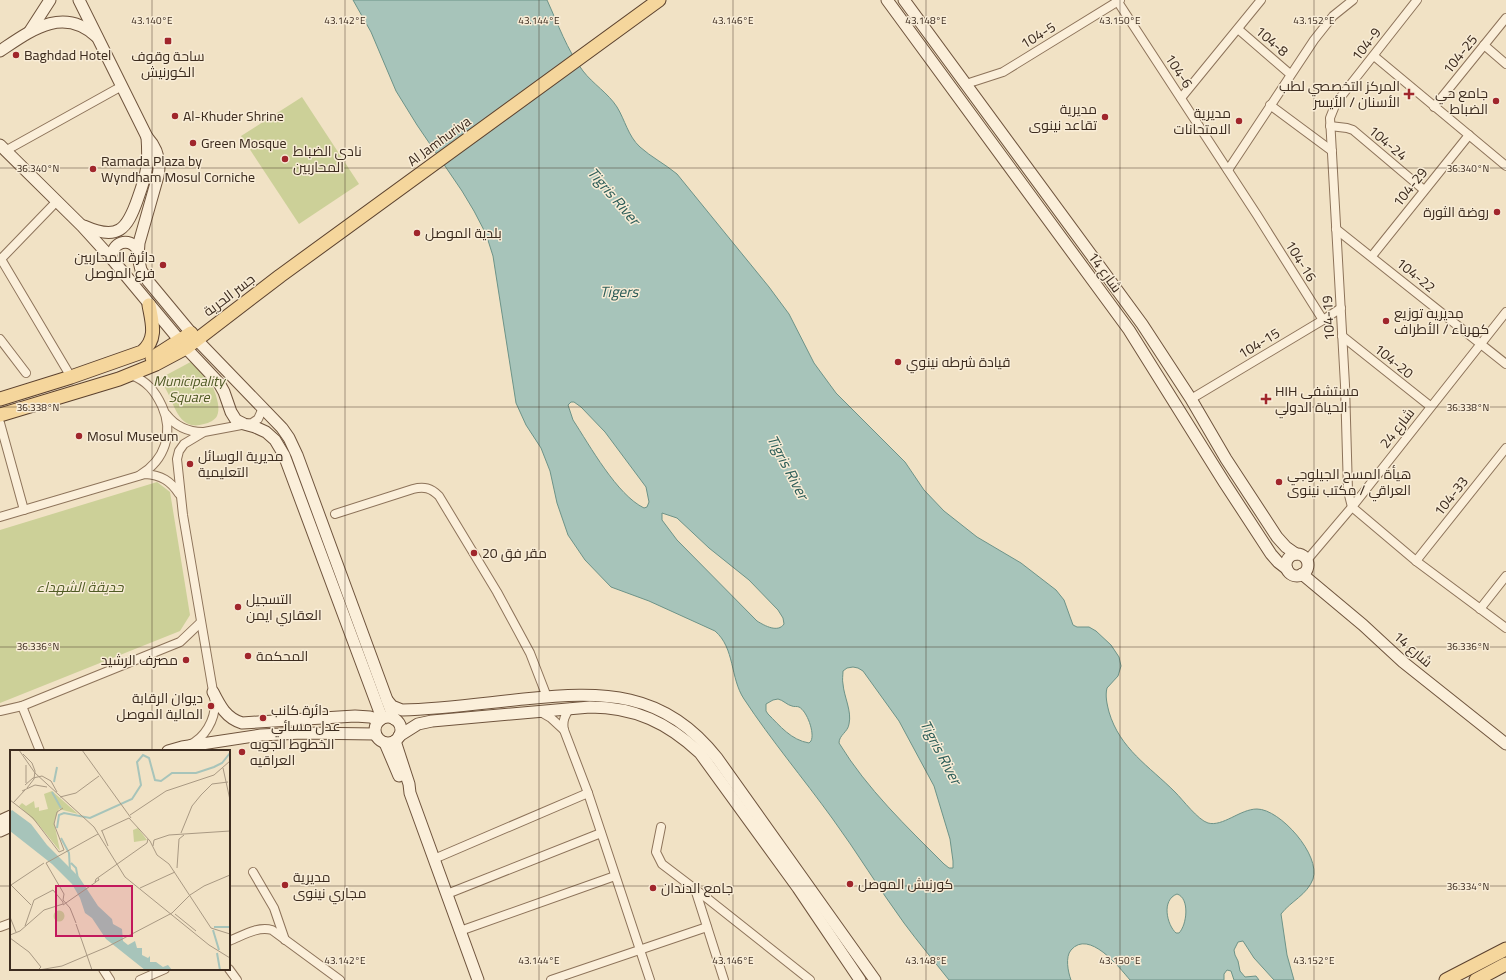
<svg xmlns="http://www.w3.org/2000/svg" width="1506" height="980" font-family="Georgia,Cairo,serif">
	<rect width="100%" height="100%" fill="#f1e2c5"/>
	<g fill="#ccd098">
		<polygon points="302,97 359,184 299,224 241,136"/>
		<path d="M198,358C205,370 224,403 217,416C215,420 209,423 204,424C172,434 174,387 157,380Z"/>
		<polygon points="157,482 170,492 190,615 180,631 0,703 0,530"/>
	</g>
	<path fill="#a7c4ba" stroke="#6d9388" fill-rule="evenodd" d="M353,0H547C558,24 567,50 583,71C593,84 608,93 617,107C625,120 628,136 640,147C651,157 665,164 677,174L769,287L789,314L814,363L836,393L905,462L924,490L944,511L977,537L1021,563L1056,590L1064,600L1073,625L1077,627H1089L1096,631L1111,645L1119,657L1121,666L1118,676L1107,688C1105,696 1107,704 1109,712C1120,749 1149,766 1175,792C1183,800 1198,820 1208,823C1223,827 1240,809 1257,809C1280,809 1321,855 1313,879C1307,895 1291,901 1281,914L1287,955L1294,980H1274L1254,958L1243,941L1238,942L1234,950L1235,955L1238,961L1240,971L1245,977L1256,976L1259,980H1234L1231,971L1227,970L1224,974V980H1130C1119,967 1089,929 1071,950C1065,957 1068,972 1071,980H949C934,961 918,942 904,923C879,889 857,852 832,818C803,778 771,740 744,699C730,678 735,648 715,631L649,601L611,587L585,560L568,535L557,503L550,471L541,448L526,425L516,403L493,256L486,234L474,211L462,191L417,125L396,91L371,32ZM571,402H574L581,407L605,432L646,487L649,502L647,507L644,508C617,495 590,446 573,420L568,405ZM662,513L677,518L709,548L749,580L778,610L783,618L784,624C778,633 765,626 757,621L677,540L662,520ZM853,667L858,668L863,671L899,721L934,786L950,839L953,861V868H949L944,864C907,827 867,789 839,743C839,735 848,732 849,724C852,711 844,697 843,684C842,680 843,675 843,671L847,668ZM778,699C783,700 787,705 792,706C794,707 797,706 799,707C807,711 815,733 811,741L809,743C791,740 780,726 768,714L766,711V704L773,700ZM1177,894C1190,898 1187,925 1179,933H1176C1167,925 1161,900 1177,894Z"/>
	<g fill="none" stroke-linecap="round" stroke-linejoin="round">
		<g stroke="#8d735a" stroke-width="10">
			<g id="street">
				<polyline points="1417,0 1336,103 1330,118 1345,385 1348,491 1352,507 1416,561 1506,628"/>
				<polyline points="1118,2 1257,215 1323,320"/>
				<polyline points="1238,29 1290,74"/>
				<polyline points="1484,45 1506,64"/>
				<polyline points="1374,56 1506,166"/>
				<polyline points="966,84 1003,72 1120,0"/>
				<polyline points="1181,98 1261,0"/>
				<polyline points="1270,105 1332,151"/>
				<polyline points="1434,107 1506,18"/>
				<polyline points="1330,126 1347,128 1353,130 1424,190"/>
				<polyline points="5,151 122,86"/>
				<polyline points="1228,170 1314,40 1333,16 1353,0"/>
				<polyline points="1336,229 1506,364"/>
				<polyline points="1372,256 1469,135"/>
				<polyline points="1,259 71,377"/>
				<polyline points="0,260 57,201"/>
				<polyline points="1342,336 1430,406"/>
				<polyline points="0,339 26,373"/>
				<path d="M131,375C147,381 155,391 162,406C174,433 165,460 140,475"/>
				<polyline points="1191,399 1323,320 1341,308"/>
				<path d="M166,414C175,426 188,432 203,432"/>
				<polyline points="0,423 24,510"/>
				<path d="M335,514L413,489C424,486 431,488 439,496L497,592L530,653L547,697"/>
				<path d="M0,517L145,474C161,475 171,481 179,494"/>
				<polyline points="1307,560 1352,507 1506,312"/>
				<polyline points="1416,561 1506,448"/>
				<polyline points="1480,609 1506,576"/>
				<polyline points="22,706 40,751"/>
				<path d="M570,708C565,715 562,721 564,730L588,793L650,980"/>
				<polyline points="0,711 22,706 180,642 200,623"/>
				<polyline points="539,711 551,718 564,730"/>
				<path d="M189,745C205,738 215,720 215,703L183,515L177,459L179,451L184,444L204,432L252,423L258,419L263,408"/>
				<polyline points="661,827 656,852 662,864 708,899 810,980"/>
				<polyline points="434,859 588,793"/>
				<polyline points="253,872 274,908 285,940"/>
				<polyline points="695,889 724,980"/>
				<polyline points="447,894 601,833"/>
				<polyline points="0,927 11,923"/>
				<polyline points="460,931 615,876"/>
				<path d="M229,941C242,936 257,926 272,930L340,980"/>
				<polyline points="103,969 110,980"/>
				<polyline points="229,969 237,980"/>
				<polyline points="140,980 165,969"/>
				<polyline points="551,980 707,927"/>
			</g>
		</g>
		<g stroke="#6f543d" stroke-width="13">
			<g id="secondary">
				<path d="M79,0L147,137C158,149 161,161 158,176L139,243L138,257L141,270L148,281L197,340L282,428L289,438L297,455L394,719"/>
				<polyline points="887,0 1129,330 1224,482 1271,554 1278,562 1287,569"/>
				<polyline points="904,0 1142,324 1191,399 1226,459 1277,537 1286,547 1296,554"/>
				<polyline points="30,31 50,0"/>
				<path d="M0,51C30,31 63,5 97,37"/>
				<polyline points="0,145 82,226 112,259 186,348 219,383 224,392 231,412 236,420 244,424 255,427 266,432 275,440 284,455 382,718"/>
				<path d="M84,226C118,241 127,230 138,198C147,173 149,164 147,137"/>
				<path d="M112,259C111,242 129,236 138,250"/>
				<circle cx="1297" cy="565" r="11"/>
				<polyline points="1302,574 1363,625 1403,662 1506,744"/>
				<path d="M213,692C220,706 226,718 242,723L355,716L370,717L380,720"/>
				<path d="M387,700L392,706L402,710C443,709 484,703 524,699C602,691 664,690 717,758L875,980"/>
				<circle cx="388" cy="730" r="13"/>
				<path d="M399,736L418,724L432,721L590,707C635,707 668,723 700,753L798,888L860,980"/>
				<polyline points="395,741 409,784 410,793 478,980"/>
				<polyline points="385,743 399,776"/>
				<polyline points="168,751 182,747 261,735 302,733 375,734"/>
				<polyline points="0,821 11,816"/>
				<polyline points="0,831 11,826"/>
			</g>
		</g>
		<g stroke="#5b412e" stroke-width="15">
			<g id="primary">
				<polyline points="152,358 191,333"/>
				<path d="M0,399L71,377L142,352C158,339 152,322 149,305"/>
				<polyline points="0,415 119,379 156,364 186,348 280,276 659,0"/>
				<polyline points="1446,980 1506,949"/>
				<polyline points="1476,980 1506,964"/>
			</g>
		</g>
		<use href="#street" stroke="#fbefda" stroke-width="8"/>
		<use href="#secondary" stroke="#fbefda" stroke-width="11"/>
		<use href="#primary" stroke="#f5d69c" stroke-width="13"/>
	</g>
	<path fill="none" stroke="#3d2c1f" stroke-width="1" stroke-opacity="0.45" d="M152,0V751M345,0V980M539,0V980M733,0V980M926,0V980M1120,0V980M1314,0V980M0,168H1506M0,407H1506M0,647H1506M0,886H11M229,886H1506M152,969V980"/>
	<g fill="#a0262c" stroke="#f8ecd6" stroke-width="1.5">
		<rect x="164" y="37" width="8" height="8" rx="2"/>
		<circle cx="16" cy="55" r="4"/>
		<path d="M1407 88h4v4h4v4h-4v4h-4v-4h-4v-4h4z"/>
		<circle cx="1496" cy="101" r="4"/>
		<circle cx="175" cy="116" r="4"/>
		<circle cx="1105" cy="117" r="4"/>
		<circle cx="1239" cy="121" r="4"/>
		<circle cx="193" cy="143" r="4"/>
		<circle cx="285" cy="159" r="4"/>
		<circle cx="93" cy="169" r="4"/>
		<circle cx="1497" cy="212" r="4"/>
		<circle cx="417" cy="233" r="4"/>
		<circle cx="163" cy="265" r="4"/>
		<circle cx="1386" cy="321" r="4"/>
		<circle cx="898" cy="362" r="4"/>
		<path d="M1264 393h4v4h4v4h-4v4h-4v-4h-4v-4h4z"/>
		<circle cx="79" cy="436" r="4"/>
		<circle cx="190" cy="464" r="4"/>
		<circle cx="1279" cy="482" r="4"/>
		<circle cx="474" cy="553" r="4"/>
		<circle cx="238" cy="607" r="4"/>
		<circle cx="248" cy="656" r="4"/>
		<circle cx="186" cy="660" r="4"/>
		<circle cx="211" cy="706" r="4"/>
		<circle cx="263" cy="718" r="4"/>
		<circle cx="242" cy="752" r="4"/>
		<circle cx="850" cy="884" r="4"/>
		<circle cx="285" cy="885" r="4"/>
		<circle cx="653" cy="888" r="4"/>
	</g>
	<g text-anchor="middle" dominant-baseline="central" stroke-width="3" stroke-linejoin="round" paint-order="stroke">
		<g font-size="14" fill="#3d2c1f" stroke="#f8ecd6">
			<text transform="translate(1038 35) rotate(-31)">104-5</text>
			<text transform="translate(1272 41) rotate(41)">104-8</text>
			<text transform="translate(1366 44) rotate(-52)">104-9</text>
			<text transform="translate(1460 54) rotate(-51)">104-25</text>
			<text transform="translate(1179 71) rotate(57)">104-6</text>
			<text transform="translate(439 141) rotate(-36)">Al Jamhuriya</text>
			<text transform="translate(1388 143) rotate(40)">104-24</text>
			<text transform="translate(1410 187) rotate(-51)">104-29</text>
			<text transform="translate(1301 261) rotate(58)">104-16</text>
			<text transform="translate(1105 272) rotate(54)">شارع 14</text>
			<text transform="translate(1416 275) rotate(39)">104-22</text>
			<text transform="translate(229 295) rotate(-37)">جسر الحرية</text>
			<text transform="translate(1328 318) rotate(-93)">104-19</text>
			<text transform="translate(1259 343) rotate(-31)">104-15</text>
			<text transform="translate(1394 361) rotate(39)">104-20</text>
			<text transform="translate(1397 428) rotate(-52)">شارع 24</text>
			<text transform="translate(1451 496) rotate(-52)">104-33</text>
			<text transform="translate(1413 649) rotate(41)">شارع 14</text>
		</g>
		<g font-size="14" fill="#3d2c1f" stroke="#f8ecd6" text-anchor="start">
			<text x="24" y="55">Baghdad Hotel</text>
			<text x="168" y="56" text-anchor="middle">ساحة وقوف<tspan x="168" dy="16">الكورنيش</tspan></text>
			<text x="1400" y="86" text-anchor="end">المركز التخصصي لطب<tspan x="1400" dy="16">الأسنان / الأيسر</tspan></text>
			<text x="1488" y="93" text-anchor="end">جامع حي<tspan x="1488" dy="16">الضباط</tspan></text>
			<text x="1097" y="109" text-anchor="end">مديرية<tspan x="1097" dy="16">تقاعد نينوى</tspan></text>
			<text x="1231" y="113" text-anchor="end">مديرية<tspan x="1231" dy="16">الامتحانات</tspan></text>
			<text x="183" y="116">Al-Khuder Shrine</text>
			<text x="201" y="143">Green Mosque</text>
			<text x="293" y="151">نادي الضباط<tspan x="293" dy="16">المحاربين</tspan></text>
			<text x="101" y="161">Ramada Plaza by<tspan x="101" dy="16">Wyndham Mosul Corniche</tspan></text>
			<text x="1489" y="212" text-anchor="end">روضة الثورة</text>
			<text x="425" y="233">بلدية الموصل</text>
			<text x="155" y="257" text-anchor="end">دائرة المحاربين<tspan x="155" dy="16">فرع الموصل</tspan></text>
			<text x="1394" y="313">مديريه توزيع<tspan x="1394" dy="16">كهرباء / الأطراف</tspan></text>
			<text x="906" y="362">قيادة شرطه نينوي</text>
			<text x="1275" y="391">HIH مستشفى<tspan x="1275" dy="16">الحياة الدولي</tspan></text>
			<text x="87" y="436">Mosul Museum</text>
			<text x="198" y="456">مديرية الوسائل<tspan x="198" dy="16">التعليمية</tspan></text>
			<text x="1287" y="474">هيأة المسح الجيلوجي<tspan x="1287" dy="16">العراقي / مكتب نينوى</tspan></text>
			<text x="482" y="553">مقر فق 20</text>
			<text x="246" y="599">التسجيل<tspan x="246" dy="16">العقاري ايمن</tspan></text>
			<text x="256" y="656">المحكمة</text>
			<text x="178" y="660" text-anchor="end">مصرف الرشيد</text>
			<text x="203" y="698" text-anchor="end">ديوان الرقابة<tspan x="203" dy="16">المالية الموصل</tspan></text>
			<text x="271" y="710">دائرة كانب<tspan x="271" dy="16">عدل مسائي</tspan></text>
			<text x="250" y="744">الخطوط الجويه<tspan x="250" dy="16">العراقيه</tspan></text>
			<text x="293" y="877">مديرية<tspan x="293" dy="16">مجاري نينوى</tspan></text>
			<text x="858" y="884">كورنيش الموصل</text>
			<text x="661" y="888">جامع الدندان</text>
		</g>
		<g font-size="14" font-style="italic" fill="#4f5a24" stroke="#f8ecd6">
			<text x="189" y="381">Municipality<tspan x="189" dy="16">Square</tspan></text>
			<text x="80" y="587">حديقة الشهداء</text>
		</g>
		<g font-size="15" font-style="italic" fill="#2d5d58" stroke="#f8ecd6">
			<text transform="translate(614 196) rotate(49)">Tigris River</text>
			<text x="619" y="291">Tigers</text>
			<text transform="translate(788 467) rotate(62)">Tigris River</text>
			<text transform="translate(941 752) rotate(62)">Tigris River</text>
		</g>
	</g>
	<g transform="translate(10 750)">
		<rect width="220" height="220" fill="#f1e2c5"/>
		<path d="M42,41L68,64L49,59L44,72L50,101L28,74L9,56L12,53L16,56L24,51L25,58L29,57V61L38,59L34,44ZM128,78L137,90L124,92L123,80ZM43.5 166a5.5 5.5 0 1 1 11 0a5.5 5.5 0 1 1-11 0Z" fill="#ccd098"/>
		<path d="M2,60L21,74L37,95L69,127L88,156L102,169L103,174L112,179L113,191L118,195L125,191L127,198H132V205L138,208L140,206V212H146L153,217L158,215L162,220H135L96,189L82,168L75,163L70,148L62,134L42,114L0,81V62Z" fill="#a7c4ba"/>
		<path fill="none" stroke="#a7c4ba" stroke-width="2" d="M44,32L47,17M42,42L51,58M47,78L49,65L54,63L80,68L122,49L131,35L127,12L133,5L139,8L145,30L151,31L162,23H186L204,17L212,13L220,3M51,88L59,103L60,121M61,113L66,118L68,129M204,177H220M203,180L209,200M207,203L210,220"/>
		<path fill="none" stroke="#a99983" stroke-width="1" d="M9,0L25,23L84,77L115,127L199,195L220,208M72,0L121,68M13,4L22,13L25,21L24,29L17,38M213,18L220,50M16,33V15M15,35L23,28L32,26L41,31L47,42M12,41L25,35L37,37M191,45L202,34L218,32M50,47L66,43L89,26M0,50L23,68L49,102L54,100L44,74L47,62L53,58M3,53L15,40M120,65L156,41L204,25L220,11M119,68L140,91L147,105L159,114L201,178L220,184M91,81L119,68M92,81L98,96M171,83L182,56L191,45M143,96L144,90L159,85L220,81M167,118L169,89L174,85M88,128L89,130L85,132L86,129L137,93L138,89M0,134L21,155M1,135L34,113M130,138L165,122M43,140L53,152M53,155L86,132M165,164L186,181M0,167L6,182M66,173L60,158L53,150L54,144L36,113L88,84M66,174L72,191M15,176L24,150L43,140M0,185L10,181L34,160L53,154V152M0,188L19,202L31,217L29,219M72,191L82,220M29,220L52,216L97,197L162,163L180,145L194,136L220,125"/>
		<path fill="#c2185b" fill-opacity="0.15" stroke="#c2185b" stroke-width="2" d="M46,136H122V186H46Z"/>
		<rect width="220" height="220" fill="none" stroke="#3d2c1f" stroke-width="2"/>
	</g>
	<g font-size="10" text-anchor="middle" fill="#3d2c1f" stroke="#f8ecd6" stroke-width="3" stroke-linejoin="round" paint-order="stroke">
		<text x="152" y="24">43.140°E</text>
		<text x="345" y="24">43.142°E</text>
		<text x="539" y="24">43.144°E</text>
		<text x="733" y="24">43.146°E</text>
		<text x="926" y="24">43.148°E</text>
		<text x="1120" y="24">43.150°E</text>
		<text x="1314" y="24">43.152°E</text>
		<text x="38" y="172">36.340°N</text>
		<text x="1468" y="172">36.340°N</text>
		<text x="38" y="411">36.338°N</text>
		<text x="1468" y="411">36.338°N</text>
		<text x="38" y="650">36.336°N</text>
		<text x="1468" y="650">36.336°N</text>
		<text x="1468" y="890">36.334°N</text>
		<text x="345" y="964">43.142°E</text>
		<text x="539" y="964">43.144°E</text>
		<text x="733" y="964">43.146°E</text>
		<text x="926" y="964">43.148°E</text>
		<text x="1120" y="964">43.150°E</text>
		<text x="1314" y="964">43.152°E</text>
	</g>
</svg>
